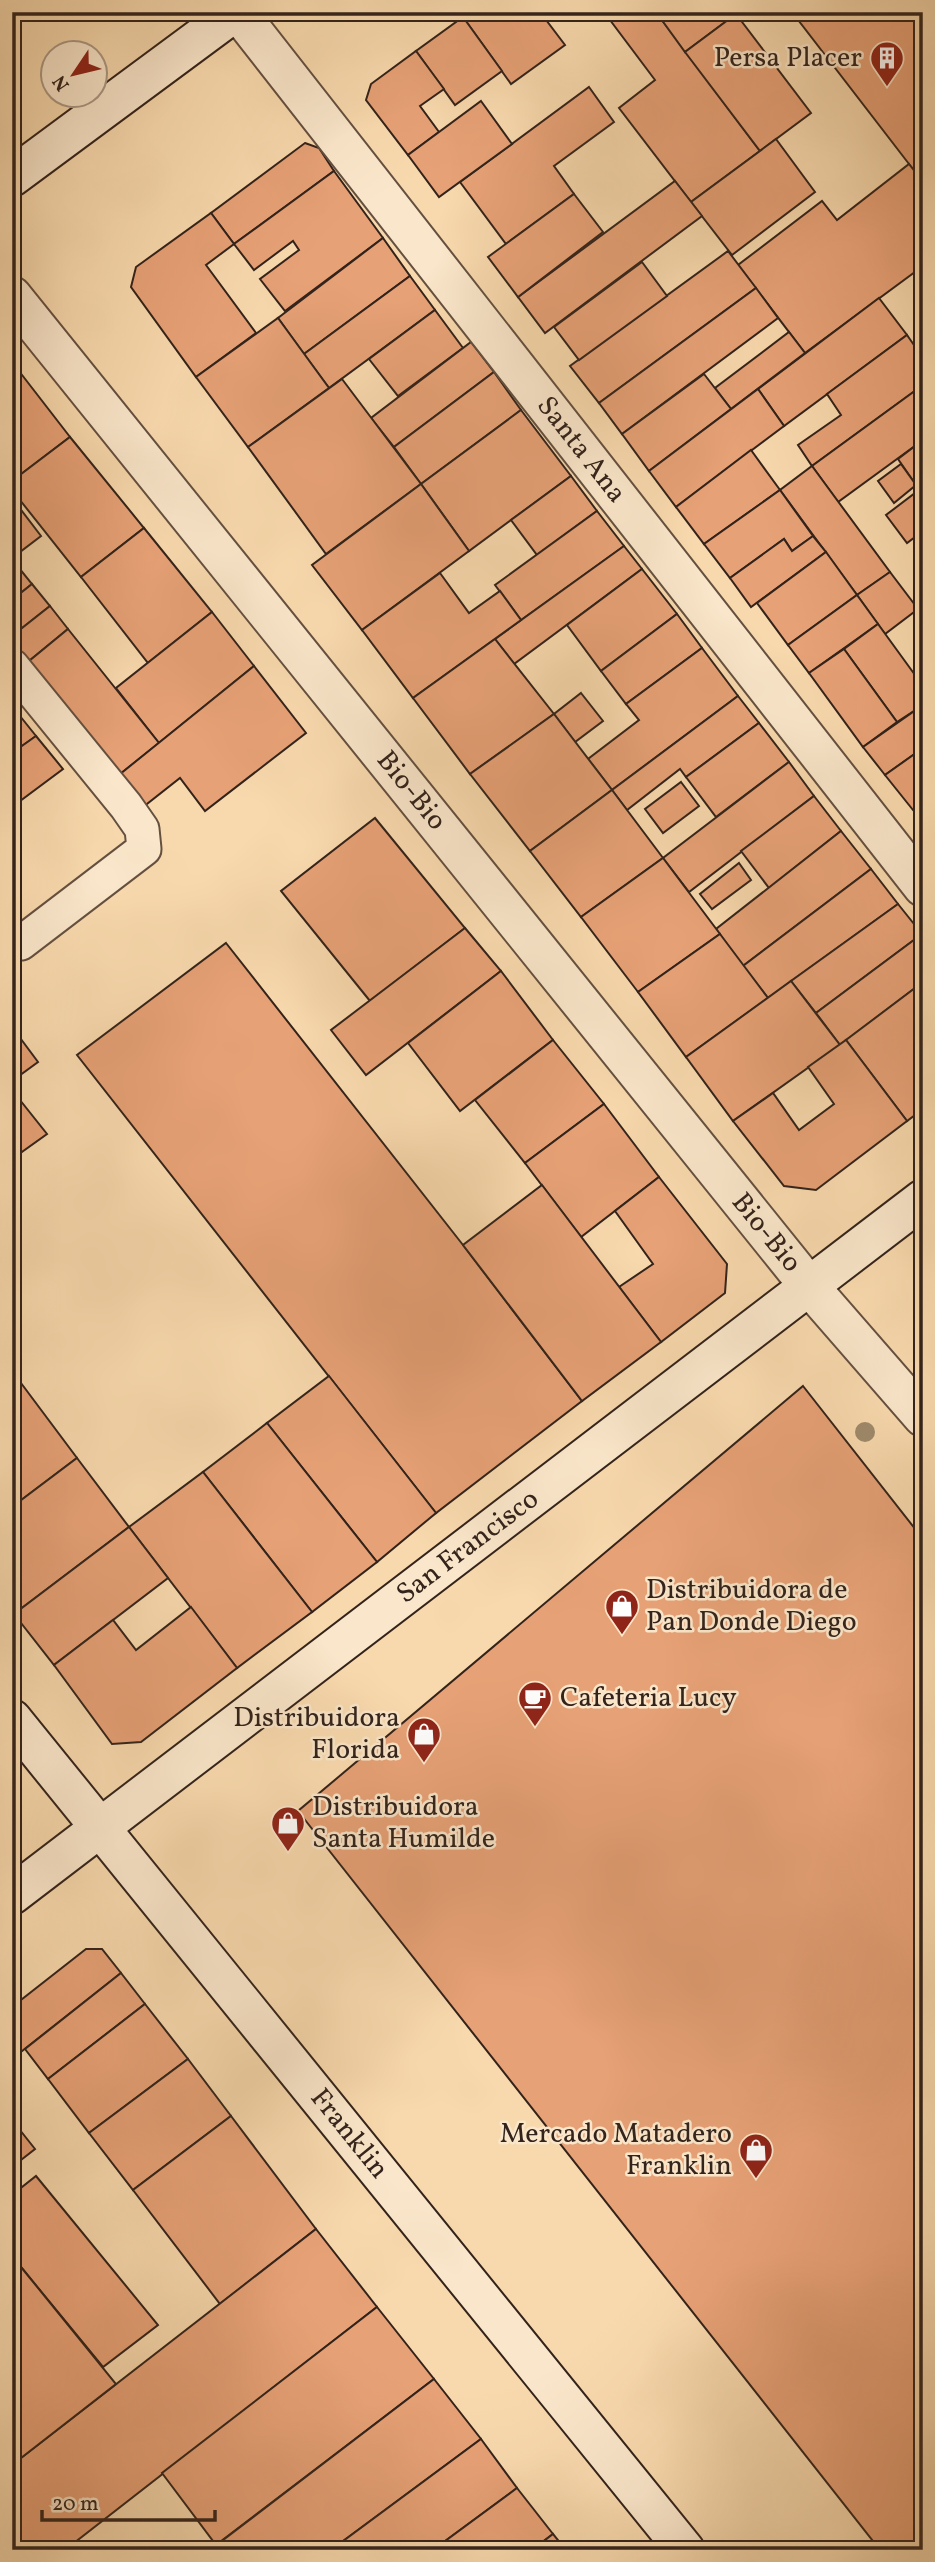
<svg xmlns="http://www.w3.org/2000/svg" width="935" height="2562" font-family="Vollkorn,serif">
	<rect width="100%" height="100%" fill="#f8d9ad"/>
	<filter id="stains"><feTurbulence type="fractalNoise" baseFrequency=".00286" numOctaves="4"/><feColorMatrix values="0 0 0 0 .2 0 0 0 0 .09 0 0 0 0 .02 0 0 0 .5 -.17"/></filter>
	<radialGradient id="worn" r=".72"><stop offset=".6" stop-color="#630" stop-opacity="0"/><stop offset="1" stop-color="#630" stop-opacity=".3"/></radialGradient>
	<g fill="#e7a176" stroke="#33231b" stroke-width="2">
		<polygon points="470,12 540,12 565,45 511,84 463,17"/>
		<polygon points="604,12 656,12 760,151 691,202 619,108 655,80"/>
		<polygon points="656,12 735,12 736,14 685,52"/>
		<polygon points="792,12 923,12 923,182 909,164"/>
		<polygon points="736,14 811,113 760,151 685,52"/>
		<polygon points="463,17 502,71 455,105 416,51"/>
		<polygon points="416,51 444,89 420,106 439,132 408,155 366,100 371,84"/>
		<polygon points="589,87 614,122 554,166 574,194 506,244 460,182"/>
		<polygon points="481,101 512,144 439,197 408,155"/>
		<polygon points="776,139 815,192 732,255 691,202"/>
		<polygon points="305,143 319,148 334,171 234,244 211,213"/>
		<polygon points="909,164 923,182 923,266 805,353 738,265 822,201 837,220"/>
		<polygon points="334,171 383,238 285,311 260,279 299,250 293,241 254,270 234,244"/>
		<polygon points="675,181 702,216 545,333 518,297"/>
		<polygon points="574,194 603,232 518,297 488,257"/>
		<polygon points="211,213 234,244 206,265 256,333 196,377 131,287 136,267"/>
		<polygon points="383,238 410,276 304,354 278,318"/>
		<polygon points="728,251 756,288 599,403 570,366"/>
		<polygon points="642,262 667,296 579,360 554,327"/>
		<polygon points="410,276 435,310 329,388 304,354"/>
		<polygon points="756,288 778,318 622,434 599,403"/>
		<polygon points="879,298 907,335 784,426 758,389"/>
		<polygon points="435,310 463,348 398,396 369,359"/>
		<polygon points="278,318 329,388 248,447 196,377"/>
		<polygon points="789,332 805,353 731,409 715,388"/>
		<polygon points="907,335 923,358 923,385 812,466 798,445 841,415 827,394"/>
		<polygon points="471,342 494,372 394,447 371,418"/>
		<polygon points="12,362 70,437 12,481"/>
		<polygon points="494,372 521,410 421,484 394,447"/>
		<polygon points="704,374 731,409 649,471 622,434"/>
		<polygon points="342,379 421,484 326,554 248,447"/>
		<polygon points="923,385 923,440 838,502 812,466"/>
		<polygon points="758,389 784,426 676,507 649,471"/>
		<polygon points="521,410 571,476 469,551 421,484"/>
		<polygon points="70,437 144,528 81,577 12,490 12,481"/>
		<polygon points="923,440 923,495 898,459"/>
		<polygon points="751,450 780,490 704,544 676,507"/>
		<polygon points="901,464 916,485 894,503 878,481"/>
		<polygon points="812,466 890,572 857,595 780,490"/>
		<polygon points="571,476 597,511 537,555 511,520"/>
		<polygon points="421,484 469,551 362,630 312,565"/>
		<polygon points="780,490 813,536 792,551 784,539 730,578 704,544"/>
		<polygon points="919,490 923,495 923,531 907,543 886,515"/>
		<polygon points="12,498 41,536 16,555 12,550"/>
		<polygon points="597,511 624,546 521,620 495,585"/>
		<polygon points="144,528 212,612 148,663 81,577"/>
		<polygon points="813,536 826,552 751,607 730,578 784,539 792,551"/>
		<polygon points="624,546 642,569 514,664 495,639"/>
		<polygon points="826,552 857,595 788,645 757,603"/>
		<polygon points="15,563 32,584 12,600 12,565"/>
		<polygon points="642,569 677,614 601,671 567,625"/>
		<polygon points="890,572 918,609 885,634 857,595"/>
		<polygon points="440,573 469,613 500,591 521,620 413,698 362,630"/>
		<polygon points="32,584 50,606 12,636 12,600"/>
		<polygon points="857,595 878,624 809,673 788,645"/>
		<polygon points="50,606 68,629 23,666 12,653 12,636"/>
		<polygon points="212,612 254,666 159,743 116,688"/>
		<polygon points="677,614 702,648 626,704 601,671"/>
		<polygon points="878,624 923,686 923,705 897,722 844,649"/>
		<polygon points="68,629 159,743 114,779 23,666"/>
		<polygon points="495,639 554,714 470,774 413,698"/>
		<polygon points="702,648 738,696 612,790 588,759 639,720 626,704"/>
		<polygon points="844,649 897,722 863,747 809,673"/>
		<polygon points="254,666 306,733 205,811 180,778 138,811 114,779"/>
		<polygon points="581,693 603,721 575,742 554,714"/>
		<polygon points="738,696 759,723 686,777 680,769 627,810 612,790"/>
		<polygon points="923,705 923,748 885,775 863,747"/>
		<polygon points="12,706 36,736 12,753"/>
		<polygon points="554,714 612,790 530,851 470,774"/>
		<polygon points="759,723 789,762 716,817 686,777"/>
		<polygon points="36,736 63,769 12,807 12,753"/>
		<polygon points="923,748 923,803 913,810 885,775"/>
		<polygon points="789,762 814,796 689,892 663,858"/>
		<polygon points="681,782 699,806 663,833 645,809"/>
		<polygon points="612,790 663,858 581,917 530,851"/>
		<polygon points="814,796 841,831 769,888 741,851"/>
		<polygon points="375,818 465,928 370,1001 281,891"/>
		<polygon points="841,831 871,869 743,966 716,929"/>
		<polygon points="663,858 720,934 638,992 581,917"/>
		<polygon points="739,863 751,880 712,909 700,894"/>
		<polygon points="871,869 898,904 768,998 743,966"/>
		<polygon points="898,904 922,934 816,1013 791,981"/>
		<polygon points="465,928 501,971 366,1075 331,1030"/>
		<polygon points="720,934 768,998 686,1057 638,992"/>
		<polygon points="922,934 923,982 840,1045 816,1013"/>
		<polygon points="226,943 463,1245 582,1401 436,1513 77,1055"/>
		<polygon points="501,971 553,1040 460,1111 408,1043"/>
		<polygon points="791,981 840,1045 733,1121 686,1057"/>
		<polygon points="923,982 923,1109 907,1121 846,1040"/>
		<polygon points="12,1027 38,1062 12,1081"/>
		<polygon points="553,1040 604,1104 525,1163 475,1100"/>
		<polygon points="846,1040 907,1121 816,1190 784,1186 733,1121 773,1093 799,1130 834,1104 808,1067"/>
		<polygon points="12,1090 47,1134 12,1159"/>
		<polygon points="604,1104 659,1177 581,1237 525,1163"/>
		<polygon points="659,1177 727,1264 725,1293 661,1342 619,1287 653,1264 615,1211"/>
		<polygon points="542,1185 661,1342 582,1401 463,1245"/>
		<polygon points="12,1371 77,1458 12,1507"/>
		<polygon points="329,1376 436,1513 377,1562 267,1423"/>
		<polygon points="803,1386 923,1539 923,2550 880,2550 298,1811"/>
		<polygon points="267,1423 377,1562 312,1612 203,1472"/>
		<polygon points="77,1458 129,1527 14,1614 12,1612 12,1507"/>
		<polygon points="203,1472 312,1612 237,1668 129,1527"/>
		<polygon points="129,1527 168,1578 54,1665 14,1614"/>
		<polygon points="191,1607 237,1668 141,1742 112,1744 54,1665 113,1620 136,1650"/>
		<polygon points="86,1949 102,1949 121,1973 12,2059 12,2007"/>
		<polygon points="121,1973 145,2004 48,2079 25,2049"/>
		<polygon points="145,2004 188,2059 89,2133 48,2079"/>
		<polygon points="188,2059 231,2116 133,2190 89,2133"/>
		<polygon points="231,2116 316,2229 220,2304 133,2190"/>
		<polygon points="12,2120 35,2149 12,2167"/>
		<polygon points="36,2176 158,2325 103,2367 12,2256 12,2195"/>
		<polygon points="316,2229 377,2307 65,2550 12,2550 12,2465"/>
		<polygon points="12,2256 116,2384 12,2465"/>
		<polygon points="377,2307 434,2379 216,2545 162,2473"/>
		<polygon points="434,2379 481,2439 331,2550 210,2550"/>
		<polygon points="481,2439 517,2488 433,2550 331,2550"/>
		<polygon points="517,2488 553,2534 532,2550 433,2550"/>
		<polygon points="553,2534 566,2550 532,2550"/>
	</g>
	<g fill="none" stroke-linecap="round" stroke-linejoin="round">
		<g stroke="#645040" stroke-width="37">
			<polyline id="lane" points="12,666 126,806 142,829 144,849 21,943"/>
		</g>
		<g stroke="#645040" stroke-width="42">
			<g id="street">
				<polyline points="238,12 923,887"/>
				<polyline points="12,296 809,1286 923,1417"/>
			</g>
		</g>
		<g stroke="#33231b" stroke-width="42">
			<g id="secondary">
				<polyline points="12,177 235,12"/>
				<polyline points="12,1719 685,2550"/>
				<polyline points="12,1895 923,1199"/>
			</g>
		</g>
		<use href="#lane" stroke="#fae6ca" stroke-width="33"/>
		<use href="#street" stroke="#fae6ca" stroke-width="38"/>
		<use href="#secondary" stroke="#fae6ca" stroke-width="38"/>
	</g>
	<circle fill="#9e8a6c" cx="865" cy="1432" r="10"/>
	<defs>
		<g id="building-pin" transform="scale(1.75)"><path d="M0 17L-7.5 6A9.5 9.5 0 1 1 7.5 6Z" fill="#8f2418" stroke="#fae6ca"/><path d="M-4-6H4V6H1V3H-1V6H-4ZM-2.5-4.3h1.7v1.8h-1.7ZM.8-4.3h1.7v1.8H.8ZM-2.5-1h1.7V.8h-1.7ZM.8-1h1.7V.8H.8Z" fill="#fff"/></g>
		<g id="shop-pin" transform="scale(1.75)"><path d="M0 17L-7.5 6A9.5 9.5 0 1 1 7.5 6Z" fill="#8f2418" stroke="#fae6ca"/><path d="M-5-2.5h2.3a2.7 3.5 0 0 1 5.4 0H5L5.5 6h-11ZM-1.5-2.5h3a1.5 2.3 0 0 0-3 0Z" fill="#fff"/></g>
		<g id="cafe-pin" transform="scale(1.75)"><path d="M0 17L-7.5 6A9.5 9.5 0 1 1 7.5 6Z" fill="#8f2418" stroke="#fae6ca"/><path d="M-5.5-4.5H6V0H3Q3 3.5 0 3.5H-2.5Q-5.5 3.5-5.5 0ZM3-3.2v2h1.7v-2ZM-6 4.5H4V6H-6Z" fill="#fff"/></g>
	</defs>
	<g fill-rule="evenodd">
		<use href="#building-pin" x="887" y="58"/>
		<use href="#shop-pin" x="622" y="1606"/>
		<use href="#cafe-pin" x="535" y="1698"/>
		<use href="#shop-pin" x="424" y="1734"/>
		<use href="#shop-pin" x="288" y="1823"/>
		<use href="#shop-pin" x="756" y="2150"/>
	</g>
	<g text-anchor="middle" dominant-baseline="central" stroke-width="5" stroke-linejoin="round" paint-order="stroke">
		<g font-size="28" fill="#33231b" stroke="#fae6ca" text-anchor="end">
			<text x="862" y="58">Persa Placer</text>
			<text x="646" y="1590" text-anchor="start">Distribuidora de<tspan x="646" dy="32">Pan Donde Diego</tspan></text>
			<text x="560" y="1698" text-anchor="start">Cafeteria Lucy</text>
			<text x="400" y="1718">Distribuidora<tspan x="400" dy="32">Florida</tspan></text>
			<text x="312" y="1807" text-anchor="start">Distribuidora<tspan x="312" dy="32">Santa Humilde</tspan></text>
			<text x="732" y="2134">Mercado Matadero<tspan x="732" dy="32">Franklin</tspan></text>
		</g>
		<g font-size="28" fill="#33231b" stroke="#fae6ca">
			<text transform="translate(581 450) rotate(52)">Santa Ana</text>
			<text transform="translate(411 791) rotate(51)">Bio-Bio</text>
			<text transform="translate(766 1233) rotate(51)">Bio-Bio</text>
			<text transform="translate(468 1547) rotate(-37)">San Francisco</text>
			<text transform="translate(349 2134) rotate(51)">Franklin</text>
		</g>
	</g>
	<rect width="935" height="2562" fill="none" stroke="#f8d9ad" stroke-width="42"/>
	<rect x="14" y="14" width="907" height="2534" fill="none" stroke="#33231b" stroke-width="3.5"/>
	<rect x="21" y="21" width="893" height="2520" fill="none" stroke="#33231b" stroke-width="2"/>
	<g transform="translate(74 74) rotate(235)"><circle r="33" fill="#fae6ca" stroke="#aa9884" stroke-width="2"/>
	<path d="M0-5L12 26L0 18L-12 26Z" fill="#8f2418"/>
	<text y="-10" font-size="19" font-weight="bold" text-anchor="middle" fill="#33231b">N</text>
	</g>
	<path d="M42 2510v10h173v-10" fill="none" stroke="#33231b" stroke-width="3.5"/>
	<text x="52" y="2510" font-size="21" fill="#33231b" stroke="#fae6ca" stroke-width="5" paint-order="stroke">20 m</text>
	<rect width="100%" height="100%" filter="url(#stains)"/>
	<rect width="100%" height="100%" fill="url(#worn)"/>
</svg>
